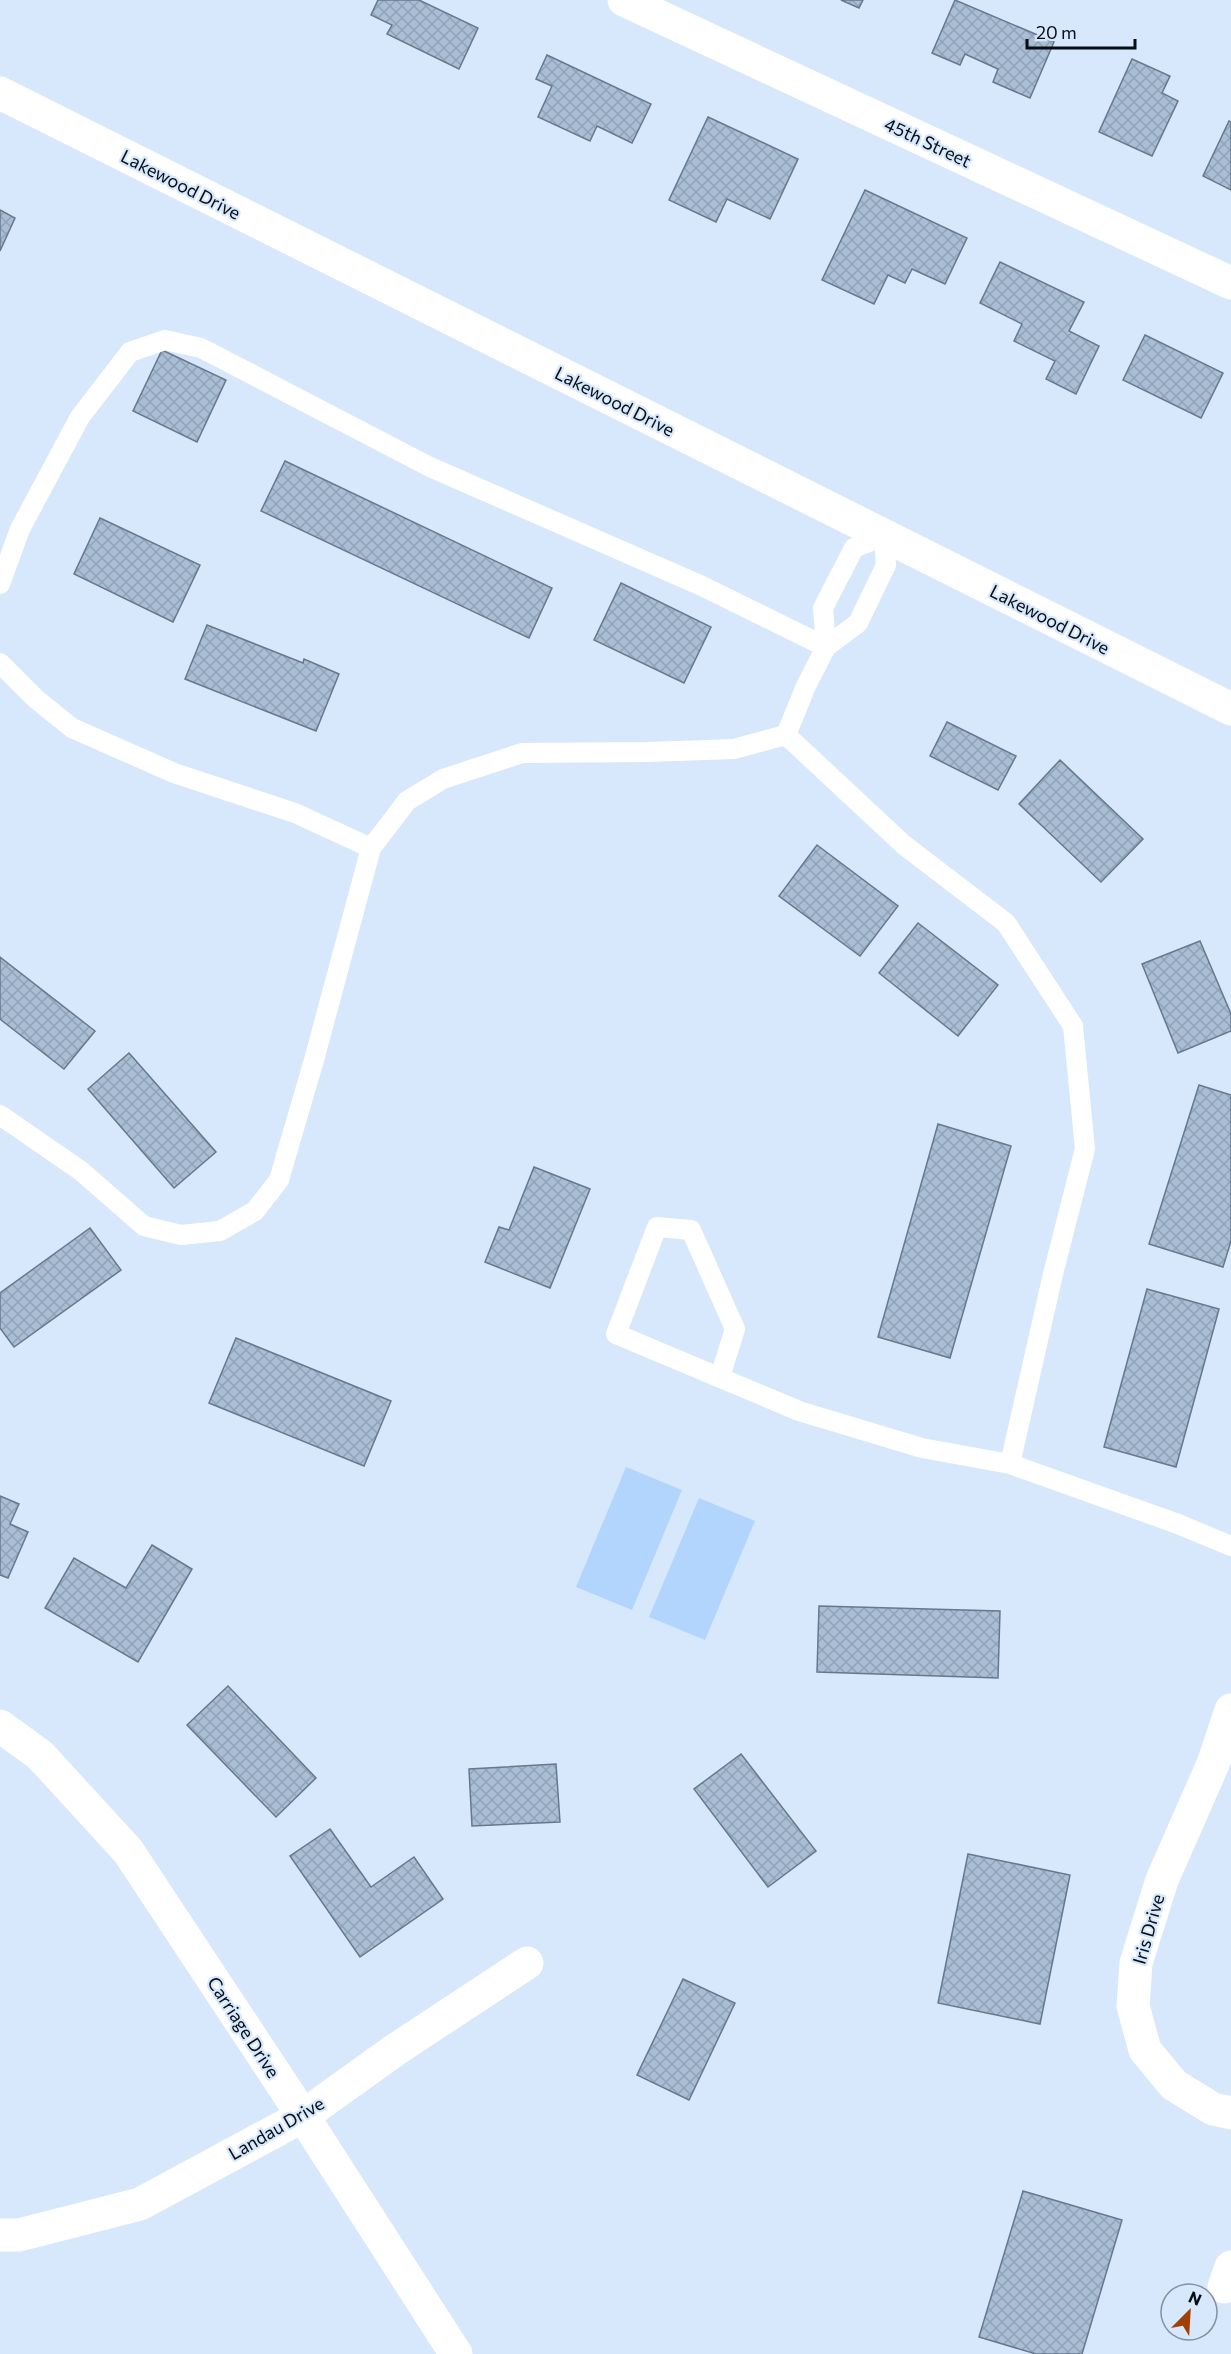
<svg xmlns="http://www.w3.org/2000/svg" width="1231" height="2354" font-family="Commissioner,sans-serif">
	<defs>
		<pattern id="building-cross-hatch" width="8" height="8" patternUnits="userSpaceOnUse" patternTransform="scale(1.5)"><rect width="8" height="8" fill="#a9bed5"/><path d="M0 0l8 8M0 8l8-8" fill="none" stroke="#90a2b6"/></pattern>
	</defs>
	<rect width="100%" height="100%" fill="#d7e8fc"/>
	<g fill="#b2d5fe">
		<polygon points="626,1467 682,1490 632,1610 576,1587"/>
		<polygon points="699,1498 755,1521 705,1640 649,1617"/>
	</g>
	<g fill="url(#building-cross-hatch)" stroke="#66788e" stroke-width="1.5">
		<polygon points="378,0 419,0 478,28 459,69 387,34 392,25 371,15"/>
		<polygon points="841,0 863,0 859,8"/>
		<polygon points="955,0 1054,42 1030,98 993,82 998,69 965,54 960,65 932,53"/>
		<polygon points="547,55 651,104 632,143 597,126 590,141 538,117 552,86 536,79"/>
		<polygon points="1132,59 1170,76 1162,93 1178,101 1152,156 1099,132"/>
		<polygon points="708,117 798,159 770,219 727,199 716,222 669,200"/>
		<polygon points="1229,121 1231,122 1231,190 1203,176"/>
		<polygon points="865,190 967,238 945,284 912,269 905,283 888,275 874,304 822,280"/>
		<polygon points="0,210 15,218 0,251"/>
		<polygon points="1000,262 1084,302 1069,331 1099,346 1076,394 1046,379 1055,361 1014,341 1022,324 980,303"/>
		<polygon points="1145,335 1223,373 1201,418 1123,380"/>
		<polygon points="162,350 226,380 197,442 133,411"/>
		<polygon points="285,461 552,588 529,638 261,511"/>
		<polygon points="100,518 200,565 173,622 74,574"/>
		<polygon points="621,583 711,627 684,683 594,640"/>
		<polygon points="207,625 303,663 304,659 339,674 316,731 185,679"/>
		<polygon points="947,722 1016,756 998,790 930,756"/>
		<polygon points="1060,760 1143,839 1101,882 1019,804"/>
		<polygon points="817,845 898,906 860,956 779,896"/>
		<polygon points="918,923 998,985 958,1036 879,973"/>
		<polygon points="1200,941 1231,1014 1231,1031 1178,1053 1142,964"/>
		<polygon points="0,957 95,1031 64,1069 0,1019"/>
		<polygon points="129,1053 216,1152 174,1188 88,1089"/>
		<polygon points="1199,1085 1231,1095 1231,1241 1223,1267 1149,1244"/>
		<polygon points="938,1124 1011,1146 950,1358 878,1337"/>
		<polygon points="534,1167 590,1189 550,1288 485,1262 499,1227 509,1230"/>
		<polygon points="90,1228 121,1270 14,1347 0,1328 0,1293"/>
		<polygon points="1147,1289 1219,1309 1176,1467 1104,1447"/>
		<polygon points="236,1338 391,1401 364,1466 209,1403"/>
		<polygon points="0,1496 19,1504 10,1524 28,1532 8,1578 0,1575"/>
		<polygon points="152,1545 192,1569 138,1662 45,1608 74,1558 126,1588"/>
		<polygon points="819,1606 1000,1611 998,1678 817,1672"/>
		<polygon points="228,1686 316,1778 276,1817 187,1725"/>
		<polygon points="741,1754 816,1851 768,1887 694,1789"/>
		<polygon points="556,1764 560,1822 472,1826 469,1769"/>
		<polygon points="330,1829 371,1887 414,1857 443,1899 360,1957 290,1856"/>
		<polygon points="968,1854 1070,1875 1040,2024 938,2003"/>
		<polygon points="683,1979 735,2003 689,2100 637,2075"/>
		<polygon points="1023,2191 1122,2220 1082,2354 1036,2354 979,2337"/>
	</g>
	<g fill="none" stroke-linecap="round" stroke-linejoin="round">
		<g stroke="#fff" stroke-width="20">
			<polyline points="0,584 20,529 80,417 130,352 165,340 201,348 430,467 702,586 826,647 858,623 886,565 884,536 854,548 823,608 826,647 806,686 786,735 734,749 648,752 522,753 443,779 407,801 371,848 314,1060 279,1180 255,1211 220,1231 181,1235 144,1226 81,1171 0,1115"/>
			<polyline points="0,663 36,699 72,728 174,773 295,813 371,848"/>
			<polyline points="786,735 904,845 1006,923 1073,1026 1085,1149 1053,1274 1010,1464"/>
			<polyline points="720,1377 735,1329 691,1230 657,1227 616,1334 799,1411 922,1448 1010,1464 1178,1524 1231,1546"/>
		</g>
		<g stroke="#fff" stroke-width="33">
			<polyline points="624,0 1231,283"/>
			<polyline points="1231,1710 1213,1764 1162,1880 1136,1963 1133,2006 1145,2050 1174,2085 1213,2109 1231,2113"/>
			<polyline points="0,1726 40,1755 128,1851 303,2116 456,2354"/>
			<polyline points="0,2235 19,2235 140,2204 303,2116 395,2050 527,1963"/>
			<polyline points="1224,2287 1231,2267"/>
		</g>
		<polyline stroke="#fff" stroke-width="33" points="0,93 1231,709"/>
	</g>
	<g text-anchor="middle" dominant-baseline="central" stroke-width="4.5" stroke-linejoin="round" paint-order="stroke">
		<g font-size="18" fill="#060d15" stroke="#d7e8fc">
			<text transform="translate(928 142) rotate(25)">45th Street</text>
			<text transform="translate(181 184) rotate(27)">Lakewood Drive</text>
			<text transform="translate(615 401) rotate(27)">Lakewood Drive</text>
			<text transform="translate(1050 619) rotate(27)">Lakewood Drive</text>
			<text transform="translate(1148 1929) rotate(-74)">Iris Drive</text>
			<text transform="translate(244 2027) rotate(57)">Carriage Drive</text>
			<text transform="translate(276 2128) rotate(-30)">Landau Drive</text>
		</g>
	</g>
	<g transform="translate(1189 2312) rotate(24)"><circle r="28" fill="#d7e8fc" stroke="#8390a0" stroke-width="1.5"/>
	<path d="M0-4.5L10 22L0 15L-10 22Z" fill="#a23f07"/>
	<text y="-9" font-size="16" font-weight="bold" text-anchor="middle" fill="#060d15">N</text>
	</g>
	<path d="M1027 39v9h108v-9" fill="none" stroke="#060d15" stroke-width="3"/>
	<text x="1036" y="39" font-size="18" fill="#060d15" stroke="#d7e8fc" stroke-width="4.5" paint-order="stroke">20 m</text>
</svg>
